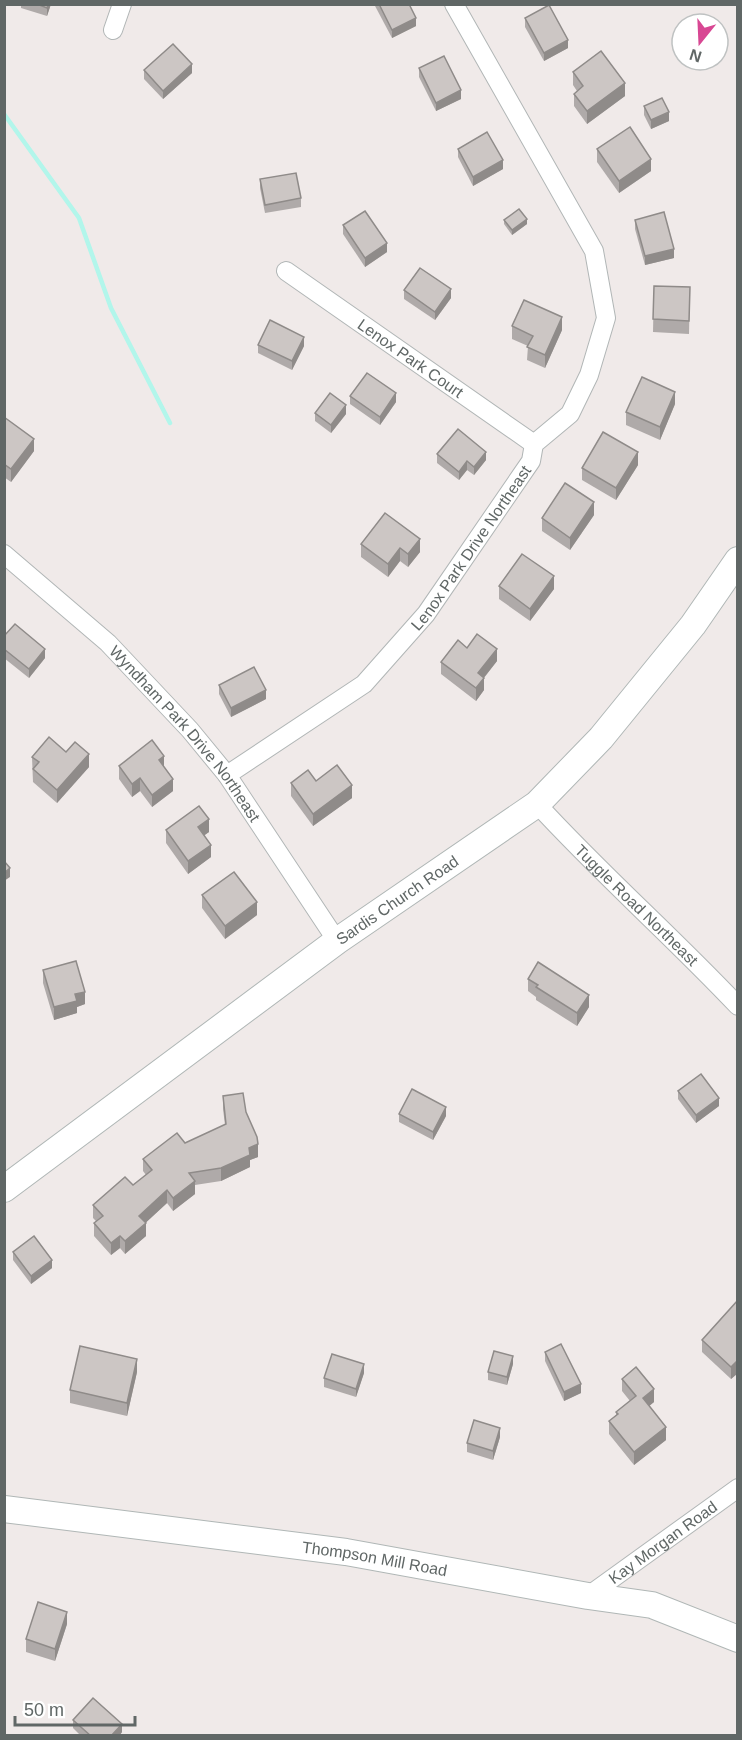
<svg xmlns="http://www.w3.org/2000/svg" width="742" height="1740" font-family="Arial,sans-serif">
	<rect width="100%" height="100%" fill="#f0eae9"/>
	<g fill="none" stroke-linecap="round" stroke-linejoin="round">
		<polyline stroke="#b2f6eb" stroke-width="4.5" points="4,114 79,218 111,308 170,423"/>
		<g stroke="#b1b6b6" stroke-width="20">
			<g id="street">
				<polyline points="113,30 122,4"/>
				<path id="s1" d="M286,271L534,444"/>
				<path id="s2" d="M4,554L108,643L190,730L227,775L337,941"/>
				<path id="s3" d="M227,775L364,684L426,614L531,461L534,444L570,414L589,375L606,318L594,251L454,4"/>
				<path id="s4" d="M537,804C601,874 672,936 738,1006"/>
				<path id="s5" d="M588,1596L738,1488"/>
			</g>
		</g>
		<g stroke="#b0b7b6" stroke-width="28">
			<g id="secondary">
				<path id="s6" d="M4,1189L337,941L537,804L601,738L693,625L738,560"/>
				<path id="s7" d="M4,1509L346,1552L588,1596L652,1605L738,1639"/>
			</g>
		</g>
		<use href="#street" stroke="#fff" stroke-width="18"/>
		<use href="#secondary" stroke="#fff" stroke-width="26"/>
	</g>
	<g fill="#afaaa9">
		<polygon points="21,4 51,4 47,16 21,8"/>
		<polygon points="374,4 409,4 416,26 392,38"/>
		<polygon points="525,18 568,48 544,61 525,27"/>
		<polygon points="419,68 461,99 436,111 419,77"/>
		<polygon points="144,70 192,73 163,99 144,79"/>
		<polygon points="573,72 625,96 587,124 574,106 574,94 577,91 573,85"/>
		<polygon points="644,106 669,121 651,129 644,115"/>
		<polygon points="458,149 503,169 473,186 458,157"/>
		<polygon points="597,149 651,171 619,193 597,162"/>
		<polygon points="260,179 301,198 301,207 265,213 260,188"/>
		<polygon points="504,220 527,224 512,235 504,224"/>
		<polygon points="635,220 674,258 645,265 635,229"/>
		<polygon points="343,225 387,252 365,267 343,234"/>
		<polygon points="654,286 690,287 689,334 653,332"/>
		<polygon points="404,290 451,298 435,320 404,299"/>
		<polygon points="512,326 562,330 545,368 527,360 528,346 512,339"/>
		<polygon points="258,345 304,346 292,370 258,353"/>
		<polygon points="350,396 396,402 380,425 350,404"/>
		<polygon points="675,404 660,440 626,425 626,412"/>
		<polygon points="315,413 346,414 331,433 315,421"/>
		<polygon points="4,417 34,451 11,482 4,477"/>
		<polygon points="437,454 486,460 474,475 467,470 459,480 437,463"/>
		<polygon points="638,465 616,500 582,480 582,468"/>
		<polygon points="385,513 420,552 408,567 400,561 388,577 361,557 361,544"/>
		<polygon points="594,515 570,550 542,531 542,518"/>
		<polygon points="499,586 554,589 530,621 499,599"/>
		<polygon points="4,636 45,658 29,678 4,658"/>
		<polygon points="467,648 497,661 484,678 484,690 476,701 441,674 441,662"/>
		<polygon points="219,685 266,699 231,717 219,694"/>
		<polygon points="66,752 89,767 57,803 33,782 32,757"/>
		<polygon points="119,766 164,767 173,791 152,807 140,791 132,797 119,779"/>
		<polygon points="316,781 352,798 313,826 291,796 291,783"/>
		<polygon points="166,830 209,832 204,835 211,857 188,874 166,843"/>
		<polygon points="202,895 257,915 225,939 202,908"/>
		<polygon points="43,970 85,1004 77,1007 77,1013 54,1020 43,983"/>
		<polygon points="528,979 589,1007 577,1026 536,1000 536,997 528,991"/>
		<polygon points="678,1091 719,1106 696,1123 678,1099"/>
		<polygon points="223,1096 246,1112 258,1157 250,1160 250,1167 221,1181 195,1185 195,1194 173,1211 167,1203 145,1223 146,1236 125,1254 120,1248 111,1255 94,1236 94,1223 96,1221 93,1218 93,1205 133,1185 146,1175 143,1171 143,1159 185,1143 225,1125 223,1109"/>
		<polygon points="399,1114 446,1116 433,1140 399,1122"/>
		<polygon points="13,1252 52,1268 31,1284 13,1260"/>
		<polygon points="738,1300 738,1373 731,1379 702,1352 702,1340"/>
		<polygon points="545,1352 581,1393 564,1401 545,1361"/>
		<polygon points="513,1364 507,1385 488,1380 488,1372"/>
		<polygon points="137,1372 127,1416 70,1403 70,1390"/>
		<polygon points="364,1373 356,1397 324,1387 324,1378"/>
		<polygon points="622,1379 654,1402 649,1406 666,1440 634,1465 609,1434 609,1421 616,1415 616,1412 630,1401 622,1391"/>
		<polygon points="500,1437 493,1460 467,1452 467,1443"/>
		<polygon points="67,1624 55,1661 26,1652 26,1639"/>
		<polygon points="73,1720 122,1732 119,1736 81,1736 73,1728"/>
	</g>
	<g fill="#8f8b89">
		<polygon points="48,4 51,4 47,16 47,8"/>
		<polygon points="416,18 416,26 392,38 392,30"/>
		<polygon points="568,40 568,48 544,61 544,53"/>
		<polygon points="192,64 192,73 163,99 163,91"/>
		<polygon points="625,83 625,96 587,124 587,111"/>
		<polygon points="461,90 461,99 436,111 436,103"/>
		<polygon points="669,112 669,121 651,129 651,120"/>
		<polygon points="651,159 651,171 619,193 619,181"/>
		<polygon points="503,160 503,169 473,186 473,177"/>
		<polygon points="527,219 527,224 512,235 512,230"/>
		<polygon points="387,243 387,252 365,267 365,258"/>
		<polygon points="674,249 674,258 645,265 645,256"/>
		<polygon points="451,289 451,298 435,320 435,312"/>
		<polygon points="562,317 562,330 545,368 545,355"/>
		<polygon points="304,337 304,346 292,370 292,361"/>
		<polygon points="675,392 675,404 660,440 660,427"/>
		<polygon points="396,393 396,402 380,425 380,417"/>
		<polygon points="346,405 346,414 331,433 331,425"/>
		<polygon points="34,439 34,451 11,482 11,469"/>
		<polygon points="486,452 486,460 474,475 474,467"/>
		<polygon points="638,452 638,465 616,500 616,488"/>
		<polygon points="467,461 467,470 459,480 459,472"/>
		<polygon points="594,502 594,515 570,550 570,538"/>
		<polygon points="420,539 420,552 408,567 408,554"/>
		<polygon points="400,548 400,561 388,577 388,564"/>
		<polygon points="554,576 554,589 530,621 530,609"/>
		<polygon points="45,649 45,658 29,678 29,669"/>
		<polygon points="497,649 497,661 478,685 478,673"/>
		<polygon points="484,678 484,690 476,701 476,688"/>
		<polygon points="266,690 266,699 231,717 231,708"/>
		<polygon points="89,754 89,767 57,803 57,790"/>
		<polygon points="164,756 164,769 159,760"/>
		<polygon points="140,778 140,791 132,797 132,784"/>
		<polygon points="173,779 173,791 152,807 152,795"/>
		<polygon points="352,785 352,798 313,826 313,814"/>
		<polygon points="209,819 209,832 198,840 198,827"/>
		<polygon points="211,845 211,857 188,874 188,861"/>
		<polygon points="10,868 10,877 4,881 4,873"/>
		<polygon points="257,902 257,915 225,939 225,926"/>
		<polygon points="85,992 85,1004 77,1007 77,1013 54,1020 54,1007 75,994"/>
		<polygon points="589,995 589,1007 577,1026 577,1013"/>
		<polygon points="719,1098 719,1106 696,1123 696,1115"/>
		<polygon points="446,1107 446,1116 433,1140 433,1132"/>
		<polygon points="258,1144 258,1157 250,1160 250,1167 221,1181 221,1168 249,1148"/>
		<polygon points="195,1181 195,1194 173,1211 173,1198"/>
		<polygon points="167,1190 167,1203 139,1229 139,1216"/>
		<polygon points="146,1223 146,1236 125,1254 125,1241"/>
		<polygon points="120,1236 120,1248 111,1255 111,1243"/>
		<polygon points="52,1260 52,1268 31,1284 31,1276"/>
		<polygon points="513,1356 513,1364 507,1385 507,1377"/>
		<polygon points="137,1359 137,1372 127,1416 127,1403"/>
		<polygon points="738,1360 738,1373 731,1379 731,1367"/>
		<polygon points="364,1364 364,1373 356,1397 356,1389"/>
		<polygon points="581,1384 581,1393 564,1401 564,1392"/>
		<polygon points="654,1389 654,1402 643,1411 643,1398"/>
		<polygon points="666,1427 666,1440 634,1465 634,1452"/>
		<polygon points="500,1428 500,1437 493,1460 493,1451"/>
		<polygon points="67,1612 67,1624 55,1661 55,1649"/>
		<polygon points="122,1724 122,1732 119,1736 111,1736"/>
	</g>
	<g fill="#ccc6c4" stroke="#8f8b89" stroke-width="1.5">
		<polygon points="37,4 48,4 47,8"/>
		<polygon points="379,4 409,4 416,18 392,30"/>
		<polygon points="549,5 568,40 544,53 525,18"/>
		<polygon points="173,44 192,64 163,91 144,70"/>
		<polygon points="601,51 625,83 587,111 574,94 583,86 573,72"/>
		<polygon points="444,56 461,90 436,103 419,68"/>
		<polygon points="662,98 669,112 651,120 644,106"/>
		<polygon points="630,127 651,159 619,181 597,149"/>
		<polygon points="487,132 503,160 473,177 458,149"/>
		<polygon points="296,173 301,198 265,205 260,179"/>
		<polygon points="519,209 527,219 512,230 504,220"/>
		<polygon points="365,211 387,243 365,258 343,225"/>
		<polygon points="664,212 674,249 645,256 635,220"/>
		<polygon points="420,268 451,289 435,312 404,290"/>
		<polygon points="654,286 690,287 689,321 653,319"/>
		<polygon points="524,300 562,317 545,355 527,347 533,336 512,326"/>
		<polygon points="270,320 304,337 292,361 258,345"/>
		<polygon points="367,373 396,393 380,417 350,396"/>
		<polygon points="642,377 675,392 660,427 626,412"/>
		<polygon points="330,393 346,405 331,425 315,413"/>
		<polygon points="4,417 34,439 11,469 4,464"/>
		<polygon points="458,429 486,452 474,467 467,461 459,472 437,454"/>
		<polygon points="603,432 638,452 616,488 582,468"/>
		<polygon points="565,483 594,502 570,538 542,518"/>
		<polygon points="385,513 420,539 408,554 400,548 388,564 361,544"/>
		<polygon points="522,554 554,576 530,609 499,586"/>
		<polygon points="15,624 45,649 29,669 4,649 4,636"/>
		<polygon points="477,634 497,649 478,673 484,678 476,688 441,662 458,640 467,648"/>
		<polygon points="254,667 266,690 231,708 219,685"/>
		<polygon points="49,737 66,752 75,742 89,754 57,790 33,769 39,762 32,757"/>
		<polygon points="152,740 164,756 159,760 173,779 152,795 140,778 132,784 119,766"/>
		<polygon points="337,765 352,785 313,814 291,783 308,770 316,781"/>
		<polygon points="199,806 209,819 198,827 211,845 188,861 166,830"/>
		<polygon points="4,861 10,868 4,873"/>
		<polygon points="234,872 257,902 225,926 202,895"/>
		<polygon points="76,961 85,992 75,994 77,1001 54,1007 43,970"/>
		<polygon points="538,962 589,995 577,1013 536,987 538,985 528,979"/>
		<polygon points="701,1074 719,1098 696,1115 678,1091"/>
		<polygon points="412,1089 446,1107 433,1132 399,1114"/>
		<polygon points="243,1093 246,1112 257,1137 258,1144 249,1148 250,1155 221,1168 189,1173 195,1181 173,1198 167,1190 139,1216 146,1223 125,1241 120,1236 111,1243 94,1223 103,1216 93,1205 125,1177 133,1185 152,1170 143,1159 177,1133 185,1143 226,1124 223,1096"/>
		<polygon points="34,1236 52,1260 31,1276 13,1252"/>
		<polygon points="738,1300 738,1360 731,1367 702,1340"/>
		<polygon points="561,1344 581,1384 564,1392 545,1352"/>
		<polygon points="80,1346 137,1359 127,1403 70,1390"/>
		<polygon points="494,1351 513,1356 507,1377 488,1372"/>
		<polygon points="332,1354 364,1364 356,1389 324,1378"/>
		<polygon points="636,1367 654,1389 643,1398 666,1427 634,1452 609,1421 618,1414 616,1412 636,1396 622,1379"/>
		<polygon points="474,1420 500,1428 493,1451 467,1443"/>
		<polygon points="38,1602 67,1612 55,1649 26,1639"/>
		<polygon points="93,1698 122,1724 111,1736 91,1736 73,1720"/>
	</g>
	<g text-anchor="middle" dominant-baseline="central" stroke-width="6" stroke-linejoin="round" paint-order="stroke">
		<g font-size="16" fill="#606766" stroke="#fff">
			<text stroke="none"><textPath href="#s1" startOffset="152">Lenox Park Court</textPath></text>
			<text stroke="none"><textPath href="#s3" startOffset="338">Lenox Park Drive Northeast</textPath></text>
			<text stroke="none"><textPath href="#s2" startOffset="256">Wyndham Park Drive Northeast</textPath></text>
			<text stroke="none"><textPath href="#s6" startOffset="488">Sardis Church Road</textPath></text>
			<text stroke="none"><textPath href="#s4" startOffset="142">Tuggle Road Northeast</textPath></text>
			<text stroke="none"><textPath href="#s5" startOffset="92">Kay Morgan Road</textPath></text>
			<text stroke="none"><textPath href="#s7" startOffset="374">Thompson Mill Road</textPath></text>
		</g>
	</g>
	<rect width="742" height="1740" fill="none" stroke="#606766" stroke-width="12"/>
	<g transform="translate(700 42) rotate(198)"><circle r="28" fill="#ffffff" stroke="#bfc2c2" stroke-width="1.5"/>
	<path d="M0-4.5L10 22L0 15L-10 22Z" fill="#d84793"/>
	<text y="-9" font-size="16" font-weight="bold" text-anchor="middle" fill="#606766">N</text>
	</g>
	<path d="M15 1716v9h120v-9" fill="none" stroke="#606766" stroke-width="3"/>
	<text x="24" y="1716" font-size="18" fill="#606766" stroke="#ffffff" stroke-width="4.5" paint-order="stroke">50 m</text>
</svg>
